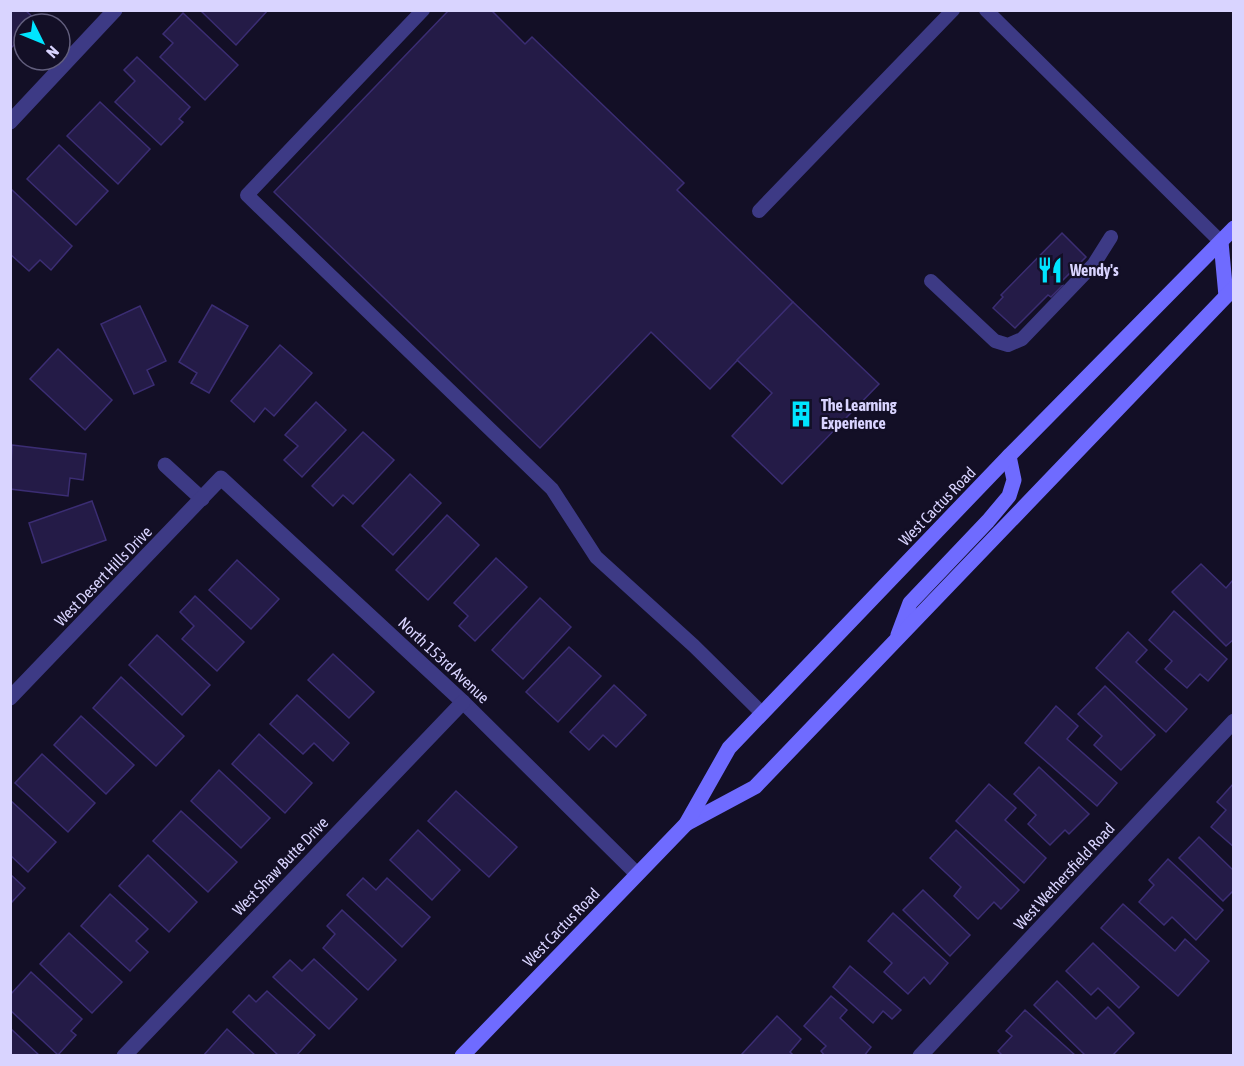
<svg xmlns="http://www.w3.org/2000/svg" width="1244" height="1066" font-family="'Asap Condensed',sans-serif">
	<rect width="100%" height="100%" fill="#130f26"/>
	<g fill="#241b47" stroke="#3b2d73" stroke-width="1.5">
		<polygon points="10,10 25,10 37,21 34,24 24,24 24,35 10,49"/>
		<polygon points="200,10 268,10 236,45"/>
		<polygon points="449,10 491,10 525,44 532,37 684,183 677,190 793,302 710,389 651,332 540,448 274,192"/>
		<polygon points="183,13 238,65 205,100 160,57 173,43 163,34"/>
		<polygon points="137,57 190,107 179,119 183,122 161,145 115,102 135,81 124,70"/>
		<polygon points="100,102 150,149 118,184 67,136"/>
		<polygon points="59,145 108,191 76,225 27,179"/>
		<polygon points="11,189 72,246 51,270 40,260 29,271 10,254"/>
		<polygon points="1062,233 1086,257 1060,283 1063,285 1051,297 1048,295 1015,328 993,308 1003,297 1001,295"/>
		<polygon points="793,302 879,384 782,484 732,436 772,393 737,360"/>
		<polygon points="212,305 248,326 209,393 191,383 197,373 179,362"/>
		<polygon points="140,306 166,361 147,370 154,385 134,394 101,324"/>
		<polygon points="280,345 312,373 274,416 265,408 254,422 231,401"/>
		<polygon points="58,349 112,400 85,430 30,379"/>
		<polygon points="316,402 346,430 302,477 284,460 298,446 285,435"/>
		<polygon points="363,432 394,460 353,504 343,495 333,506 312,486"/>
		<polygon points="12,445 86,454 83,480 70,478 68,496 10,489"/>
		<polygon points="410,474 441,503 393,555 362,526"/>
		<polygon points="92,501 106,540 42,563 29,523"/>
		<polygon points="447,515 479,545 428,600 396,570"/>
		<polygon points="496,558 527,587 475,641 459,626 468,616 454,603"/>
		<polygon points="237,560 279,599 251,629 209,590"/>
		<polygon points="1201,564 1226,588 1232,581 1234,583 1234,639 1226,646 1172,592"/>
		<polygon points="195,596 244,642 217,671 182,639 194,626 180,612"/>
		<polygon points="540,598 571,627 523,679 492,650"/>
		<polygon points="1174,611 1227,659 1208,681 1200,674 1187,688 1165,669 1172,661 1149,640"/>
		<polygon points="1128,632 1147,650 1136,662 1187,709 1166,732 1096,668"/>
		<polygon points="157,635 210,685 182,715 129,665"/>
		<polygon points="569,647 601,676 558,722 526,692"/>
		<polygon points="333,654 374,692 349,718 308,680"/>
		<polygon points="121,677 184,736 156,766 93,708"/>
		<polygon points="614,685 646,715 616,747 603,735 589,750 570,732"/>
		<polygon points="1105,686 1155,735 1121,770 1094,745 1102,736 1078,714"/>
		<polygon points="297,695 349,743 333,761 314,743 303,754 270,724"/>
		<polygon points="1056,706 1078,726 1067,739 1117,783 1097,806 1025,743"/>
		<polygon points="81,716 134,765 106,794 54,745"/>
		<polygon points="259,734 312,783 285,813 232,764"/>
		<polygon points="42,754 95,803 68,832 15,783"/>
		<polygon points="1039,767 1089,814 1069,834 1065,830 1050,845 1028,824 1036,815 1014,794"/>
		<polygon points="219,770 270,818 241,848 191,801"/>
		<polygon points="1234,783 1234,847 1211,827 1226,810 1217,802"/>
		<polygon points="989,784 1016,808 1005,820 1046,858 1024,883 956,821"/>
		<polygon points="456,791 517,847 489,877 428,821"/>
		<polygon points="10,800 56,842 28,872 10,855"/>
		<polygon points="181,811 237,862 208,892 153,841"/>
		<polygon points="418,830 460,870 432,900 390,860"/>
		<polygon points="956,830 1019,890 1001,909 994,902 978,919 954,896 961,887 930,858"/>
		<polygon points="1199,837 1234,871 1234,890 1223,901 1179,858"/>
		<polygon points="148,855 197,902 169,932 119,886"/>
		<polygon points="1168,859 1223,910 1196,940 1172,917 1164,925 1139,902 1154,885 1149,880"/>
		<polygon points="10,874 25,888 10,904"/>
		<polygon points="363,878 376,890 387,878 430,917 402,947 347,895"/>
		<polygon points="923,890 970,935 950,956 903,910"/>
		<polygon points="110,894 148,929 136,941 148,952 130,971 81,926"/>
		<polygon points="1123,904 1175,951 1185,939 1209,961 1178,996 1101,928"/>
		<polygon points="342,910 396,960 368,990 323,948 335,934 327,926"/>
		<polygon points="893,913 948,963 930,984 924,977 908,994 884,972 892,963 868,941"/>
		<polygon points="69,933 122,982 92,1013 40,964"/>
		<polygon points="1093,943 1139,987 1119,1008 1098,988 1091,995 1066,971"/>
		<polygon points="314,959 357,999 329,1029 273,977 290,960 302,971"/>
		<polygon points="850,966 901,1010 892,1019 883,1011 873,1023 833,987"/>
		<polygon points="31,972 82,1019 71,1031 76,1035 58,1055 10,1010 10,995"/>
		<polygon points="1057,981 1096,1019 1108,1007 1134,1033 1112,1056 1086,1056 1034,1005"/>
		<polygon points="267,991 315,1035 296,1056 279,1056 233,1012 249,995 256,1002"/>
		<polygon points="831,996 847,1010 840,1018 871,1047 864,1056 825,1056 821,1051 826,1046 804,1026"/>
		<polygon points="1025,1010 1076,1056 1003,1056 998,1051 1012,1036 1006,1031"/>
		<polygon points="777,1016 801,1039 790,1052 794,1056 744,1056 742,1054"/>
		<polygon points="10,1028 40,1056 10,1056"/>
		<polygon points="227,1029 256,1056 203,1056"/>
	</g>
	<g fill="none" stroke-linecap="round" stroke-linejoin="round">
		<g stroke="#3d3a85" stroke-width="14">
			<polyline points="423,10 247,195 552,489 596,557 694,646 762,713"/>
			<polyline points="986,10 1221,242"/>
			<polyline points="759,211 953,10"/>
			<polyline points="931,281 995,341 1008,345 1022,339 1094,264 1111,237"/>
		</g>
		<g stroke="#3d3a85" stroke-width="15">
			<polyline points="10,122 115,10"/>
			<polyline points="165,465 202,499"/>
			<polyline points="10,698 221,478 463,702 637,874"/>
			<polyline points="124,1056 463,702"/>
			<polyline points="920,1056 1234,721"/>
		</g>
		<g stroke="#6f6bff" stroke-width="15">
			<polyline points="1221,242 1226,296"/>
			<polyline points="898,635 910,603 988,521 1009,496 1014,480 1009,456"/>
			<polyline points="686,824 755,787 1234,288"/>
			<polyline points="462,1056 686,824 729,748 1009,456 1234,228"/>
		</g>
	</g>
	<defs>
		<g id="restaurant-bare" transform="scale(2.07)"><path d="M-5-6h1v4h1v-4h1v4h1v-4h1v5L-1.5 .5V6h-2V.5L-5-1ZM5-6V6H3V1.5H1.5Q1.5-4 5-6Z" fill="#00e5ff" stroke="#130f26" stroke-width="2.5" paint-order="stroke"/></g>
		<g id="building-bare" transform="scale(2.07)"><path d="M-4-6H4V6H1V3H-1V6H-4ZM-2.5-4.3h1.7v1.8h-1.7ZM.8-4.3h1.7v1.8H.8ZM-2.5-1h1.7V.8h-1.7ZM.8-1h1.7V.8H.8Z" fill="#00e5ff" stroke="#130f26" stroke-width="2.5" paint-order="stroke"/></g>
	</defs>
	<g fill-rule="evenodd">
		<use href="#restaurant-bare" x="1050" y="270"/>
		<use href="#building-bare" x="801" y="414"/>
	</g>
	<g text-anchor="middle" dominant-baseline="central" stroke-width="4.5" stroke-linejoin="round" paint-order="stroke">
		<g font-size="16" font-weight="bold" fill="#d9d4ff" stroke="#130f26" text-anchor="start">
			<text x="1070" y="270">Wendy's</text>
			<text x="821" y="405">The Learning<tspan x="821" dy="18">Experience</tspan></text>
		</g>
		<g font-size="16" fill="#d9d4ff" stroke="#130f26">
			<text transform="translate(937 506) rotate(-46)">West Cactus Road</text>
			<text transform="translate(103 576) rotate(-46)">West Desert Hills Drive</text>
			<text transform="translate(444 660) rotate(43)">North 153rd Avenue</text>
			<text transform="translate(280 866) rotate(-46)">West Shaw Butte Drive</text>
			<text transform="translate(1064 876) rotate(-47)">West Wethersfield Road</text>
			<text transform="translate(561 927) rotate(-46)">West Cactus Road</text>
		</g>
	</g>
	<rect width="1244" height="1066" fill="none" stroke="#d9d4ff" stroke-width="24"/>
	<g transform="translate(42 42) rotate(133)"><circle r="28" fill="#130f26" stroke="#625e7d" stroke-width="1.5"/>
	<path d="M0-4.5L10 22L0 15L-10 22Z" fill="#00e5ff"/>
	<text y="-9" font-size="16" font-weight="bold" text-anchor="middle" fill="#d9d4ff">N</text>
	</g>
</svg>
